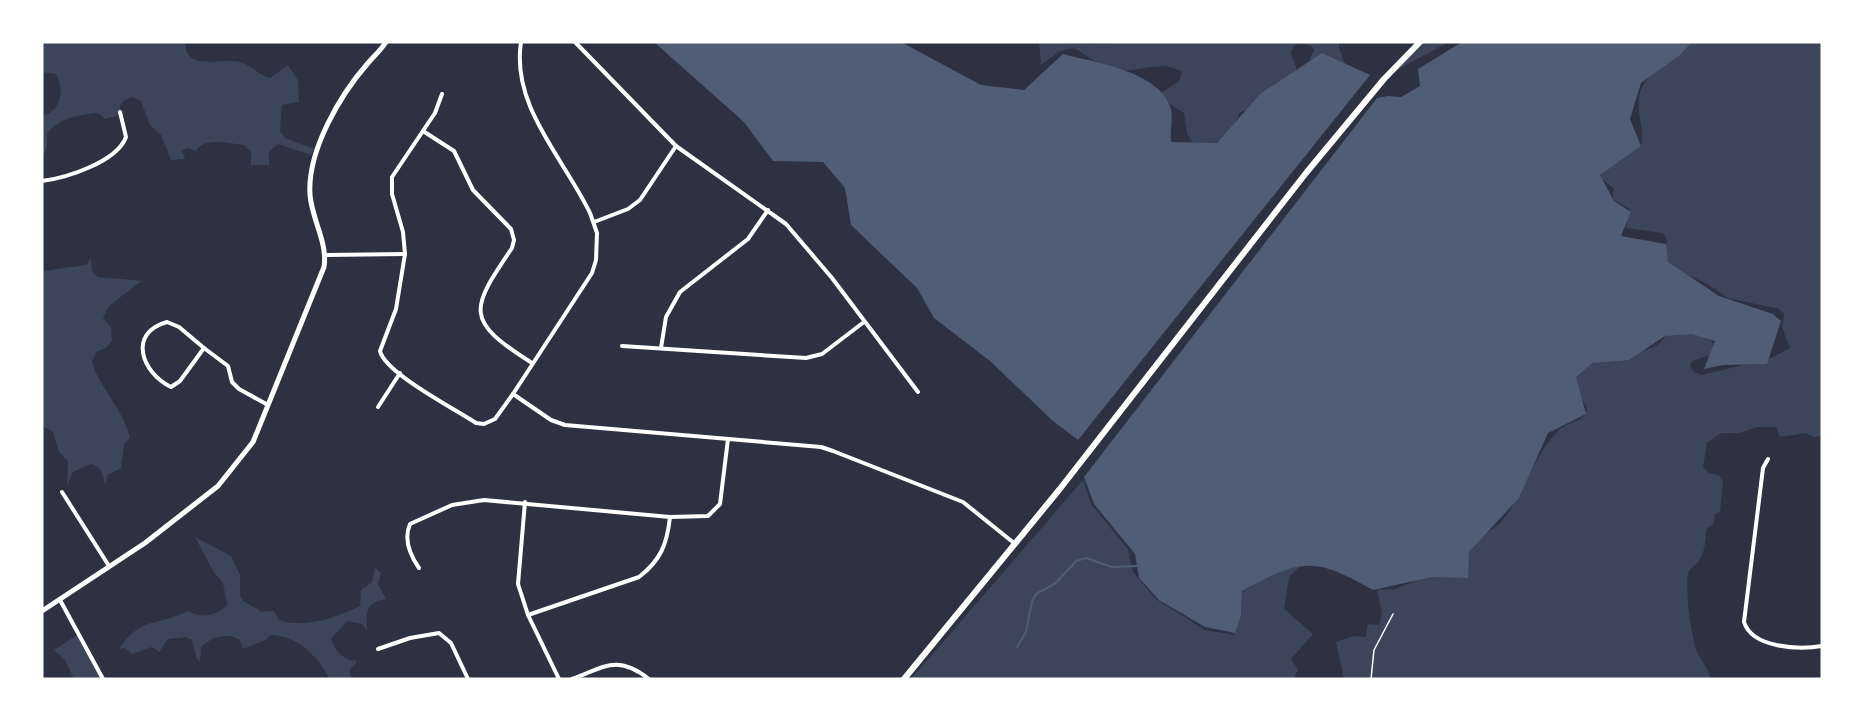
<svg xmlns="http://www.w3.org/2000/svg" width="1864" height="721" font-family="Manrope,sans-serif">
	<rect width="100%" height="100%" fill="#2d3142"/>
	<g fill="#3c4559">
		<path d="M42,42H185C186,75 225,54 245,64C254,68 259,75 270,78L288,65L298,80L299,102L282,105L280,131L285,138L314,149L311,155L278,144L269,152V165H251V152L244,145C230,144 204,136 196,151L188,148L182,150L185,159L171,160L161,135L150,125L141,101L133,97C122,100 119,103 120,115L105,119L98,113C82,114 55,119 47,135V148L42,157V115C61,114 65,88 56,74L42,72Z"/>
		<path d="M1039,42C1053,42 1105,47 1114,42H1339V48L1347,69L1308,63L1314,50L1312,46L1298,43L1293,47L1291,53L1300,79L1249,109L1240,112C1228,138 1224,146 1194,144L1187,134L1184,113L1166,102L1161,93L1179,81L1182,72C1161,59 1139,73 1117,70C1100,67 1088,56 1074,48L1060,51L1041,65Z"/>
		<polygon points="1417,42 1449,42 1397,70"/>
		<path d="M1690,42H1822V436L1814,437L1806,433L1780,437L1776,427H1757L1740,433H1721L1707,443L1703,467L1708,473L1719,475L1723,482L1720,512L1715,514L1713,525L1707,528C1704,548 1706,558 1689,570C1684,586 1691,633 1696,649C1700,660 1709,667 1710,679H1344L1336,642L1353,636L1366,637L1368,624L1379,625L1382,613L1377,590L1395,589L1467,560C1473,532 1490,537 1505,517C1525,491 1534,455 1558,431C1566,423 1578,423 1585,415L1587,408L1573,385L1579,365L1640,349L1646,350L1659,344L1674,326L1711,340L1714,347L1711,355L1692,361L1690,366L1694,372L1701,375L1769,359L1790,348L1782,328L1784,314L1779,309L1728,298L1706,283L1678,271L1664,260L1667,240L1663,233L1626,228L1630,209L1612,199L1614,189L1601,178V171L1641,145C1645,128 1635,110 1640,92C1648,69 1678,62 1690,42Z"/>
		<path d="M91,258L92,271L98,277L145,281L140,282L109,306L103,318L111,327L112,341L106,348L96,352L92,362C100,389 124,410 130,438L124,444L121,468L108,475L105,485C103,474 102,467 91,464L73,472L67,486L68,461L59,452L53,432L42,426V271L86,265Z"/>
		<polygon points="1083,480 1091,504 1128,549 1133,572 1156,599 1205,630 1235,635 1231,630 1241,614 1242,592 1283,567 1301,565 1289,577 1284,609 1313,634 1291,659 1298,670 1293,679 911,679"/>
		<path d="M195,537L231,556L240,575V596L243,601L262,612L274,611L279,620C304,629 338,617 360,606L361,590L372,582L375,567L381,573L378,584L386,599C365,602 366,614 367,631L362,624L347,621L331,639C335,650 341,658 353,661L355,659L356,663L350,669L351,679H330C318,657 297,635 271,635L266,640L243,649L240,640C226,632 212,637 201,647L200,661L197,660L192,640L186,637L168,639L159,652L152,647L132,654L125,648L119,649C141,616 158,626 188,611C201,619 217,616 227,605L223,583L213,571Z"/>
		<polygon points="77,635 79,636 102,679 74,679 65,660 54,650"/>
	</g>
	<g fill="#4f5d75">
		<path d="M654,42H901L981,85L1024,90L1063,54C1096,63 1160,71 1171,109C1173,119 1170,132 1171,142L1217,143L1260,94L1322,53L1370,75L1078,440L1053,421L990,361L934,318L917,288L851,225L845,188L823,162L773,161L744,122Z"/>
		<path d="M1462,42H1692L1680,55L1641,83L1630,119L1641,146L1600,175L1614,201L1631,212L1621,236L1666,244L1668,262L1719,296L1773,314L1781,321L1767,364L1723,365L1704,369L1715,341L1692,334L1665,336L1629,360L1592,363L1576,377L1586,414L1548,433L1519,498L1469,552L1468,578L1432,577L1373,590C1315,557 1301,558 1242,591L1241,615L1235,633L1205,627L1159,600L1139,578L1135,554L1094,504L1084,477L1377,98L1388,96L1401,97L1420,86L1418,69Z"/>
	</g>
	<g fill="none" stroke-linecap="round" stroke-linejoin="round">
		<polyline stroke="#4f5d75" stroke-width="2" points="1017,647 1026,632 1032,601 1036,594 1056,583 1076,561 1086,558 1112,567 1137,566"/>
		<polyline stroke="#fff" stroke-width="1.5" points="1371,679 1374,650 1393,614"/>
		<g stroke="#fff" stroke-width="4">
			<polyline points="575,42 676,146 786,224 832,278 918,392"/>
			<path d="M442,94L435,113L392,177V194L403,232L405,254L396,309L380,351C385,373 455,409 476,423L484,424L495,419L513,394L592,273L596,260L597,233L590,213C563,157 511,106 521,42"/>
			<path d="M423,131L454,151L473,190L511,229L514,240L512,248C470,310 464,320 532,363"/>
			<path d="M42,181C66,178 117,162 126,137L120,112"/>
			<polyline points="594,222 628,209 640,200 676,146"/>
			<polyline points="326,255 405,254"/>
			<path d="M167,322L179,327L204,348L180,381L171,387C142,373 127,333 167,322Z"/>
			<polyline points="622,346 806,358 822,354 864,322"/>
			<polyline points="204,348 228,366 232,382 239,389 268,405"/>
			<polyline points="661,348 666,317 680,292 748,239 768,210"/>
			<polyline points="513,394 551,420 565,425 821,447 833,451 963,502 1014,543"/>
			<polyline points="378,407 400,373"/>
			<path d="M1768,459L1763,468L1744,622C1752,648 1799,650 1822,646"/>
			<polyline points="62,492 109,566"/>
			<polyline points="525,502 518,584 528,615 559,679"/>
			<path d="M419,568C410,555 403,540 410,524L452,505L484,500L670,517L708,516L720,504L728,439"/>
			<polyline points="60,600 103,679"/>
			<path d="M528,615L639,577C661,560 667,544 670,517"/>
			<polyline points="378,649 410,638 439,633 451,643 468,679"/>
			<path d="M572,679C605,667 617,654 649,679"/>
		</g>
		<path stroke="#fff" stroke-width="5" d="M42,611L145,543L218,486L253,442L324,267C328,243 312,220 310,195C307,151 340,95 368,63C374,56 381,50 386,42"/>
		<polyline stroke="#fff" stroke-width="6" points="904,679 1059,490 1306,173 1384,79 1420,42"/>
	</g>
	<rect width="1864" height="721" fill="none" stroke="#ffffff" stroke-width="87"/>
</svg>
